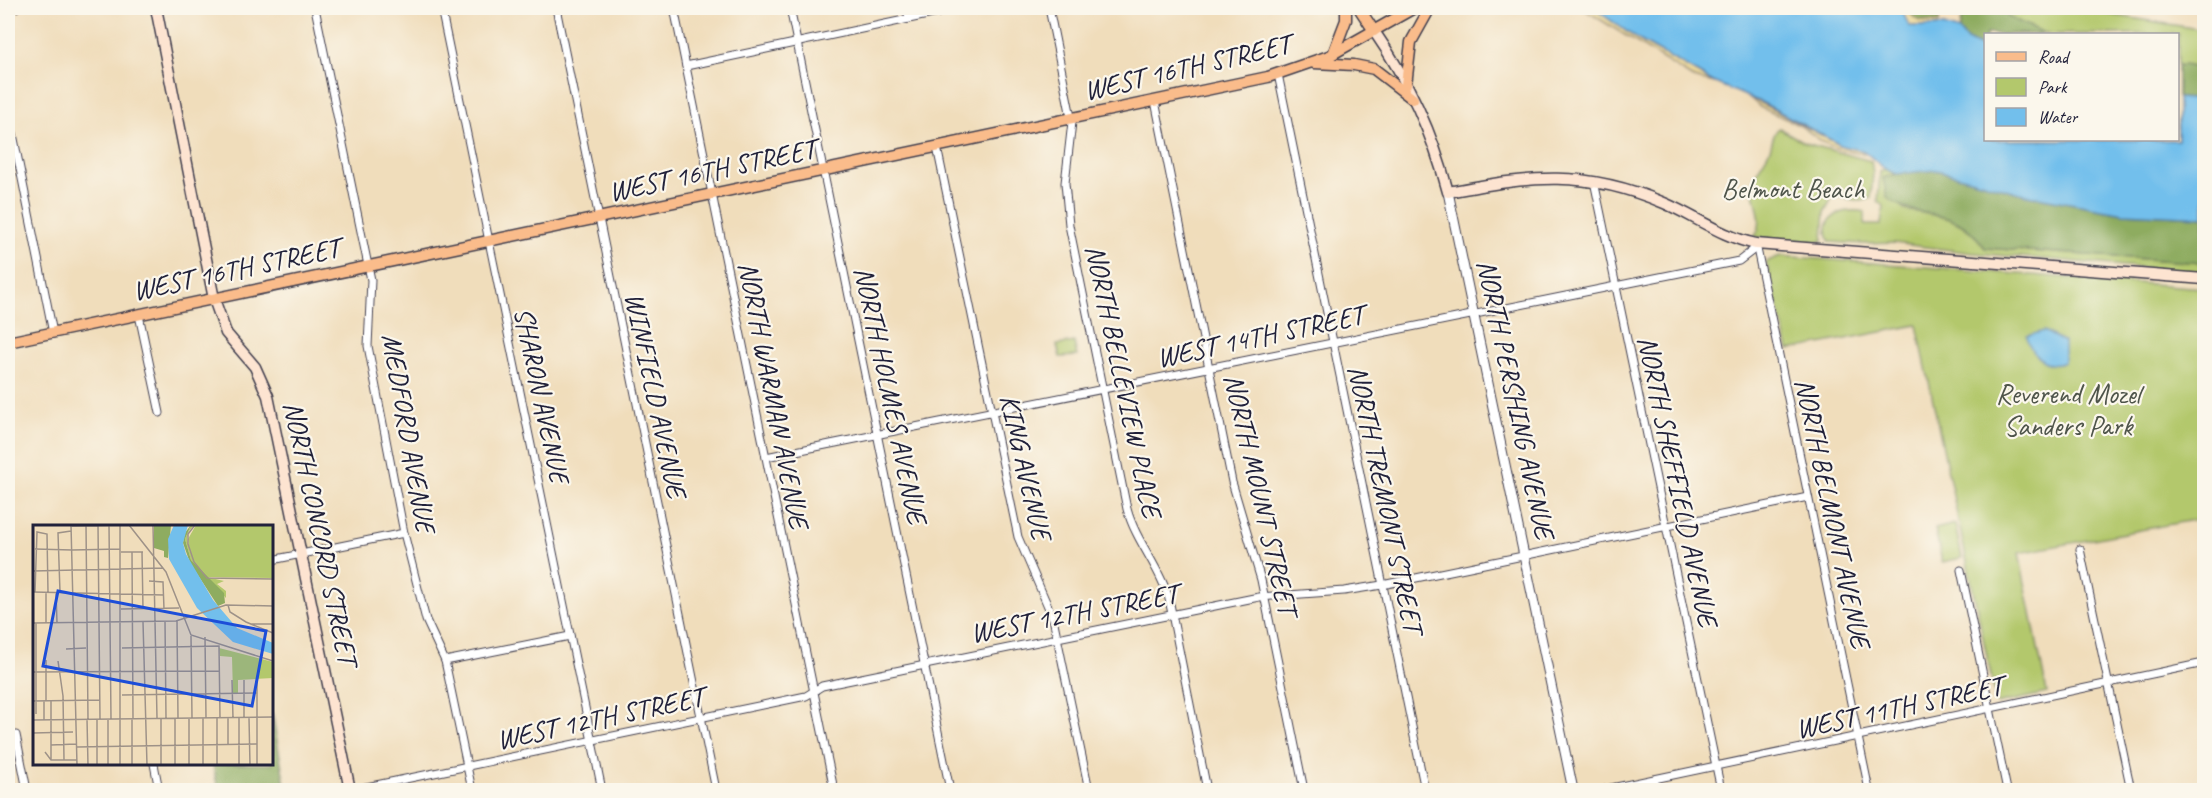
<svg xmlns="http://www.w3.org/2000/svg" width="2212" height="798" font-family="Caveat,sans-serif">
	<rect width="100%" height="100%" fill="#fbf7ec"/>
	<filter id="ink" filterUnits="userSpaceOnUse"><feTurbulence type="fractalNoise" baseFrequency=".0167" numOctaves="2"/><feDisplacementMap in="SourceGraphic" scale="12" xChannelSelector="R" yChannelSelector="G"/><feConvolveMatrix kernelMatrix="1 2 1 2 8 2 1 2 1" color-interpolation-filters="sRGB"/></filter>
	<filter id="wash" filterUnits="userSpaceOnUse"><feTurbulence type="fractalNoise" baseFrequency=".008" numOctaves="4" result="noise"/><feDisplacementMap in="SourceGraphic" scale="24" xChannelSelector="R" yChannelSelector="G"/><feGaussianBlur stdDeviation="1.35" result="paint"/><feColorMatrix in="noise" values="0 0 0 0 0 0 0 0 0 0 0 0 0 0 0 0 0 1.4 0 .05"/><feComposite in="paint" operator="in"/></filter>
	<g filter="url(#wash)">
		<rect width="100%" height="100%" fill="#f0ddbb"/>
		<g fill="#b3c86c" stroke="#6a7554" stroke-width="1.5">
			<polygon points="2001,8 2071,8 2204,30 2204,69 2178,65 2178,34 2047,34 2008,17"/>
			<path d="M1779,128L1805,143L1871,161L1873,173L1871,198L1861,201L1833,196L1825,211L1823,240L1819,242L1754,237C1766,224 1755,203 1753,187C1752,173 1765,162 1770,149C1773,141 1772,134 1779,128Z"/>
			<path d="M1885,169L1896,174L1883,178L1904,210C1940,216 1963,216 1985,248L2204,263V273L1974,253L1894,243L1866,244L1830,242C1818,216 1845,207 1865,212V225H1881L1883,206L1878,202L1880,172Z"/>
			<polygon points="1780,256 2204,288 2204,518 2019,553 2047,693 1997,704 1917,325 1789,350 1766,262"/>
			<polygon points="1074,342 1077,356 1060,357 1057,345"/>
			<polygon points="1955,524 1962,558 1942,562 1935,529"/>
		</g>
		<g fill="#8eac60" stroke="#58674e" stroke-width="1.5">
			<path d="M1907,8L1940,10L1939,22C1923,22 1914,23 1907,8Z"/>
			<polygon points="1963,8 2001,8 2008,17 2047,34 1986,34 1985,49 1967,40 1959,31"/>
			<polygon points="2184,65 2204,69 2204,100 2178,98 2178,66"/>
			<path d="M1937,170L2027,195L2123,213L2204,217V263L1985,248C1954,203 1925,224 1887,198L1883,178L1903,172Z"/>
			<polygon points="272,713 286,790 218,790 213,764 272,764"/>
		</g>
		<g fill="#eeda9e" stroke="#887e6c" stroke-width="1.5">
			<polygon points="1582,8 1593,8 1639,40 1715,83 1693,78"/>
			<path d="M1901,8H1907C1914,23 1923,22 1939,22L1938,26H1909Z"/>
			<polygon points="1749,97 1842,146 1864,151 1863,154 1838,149 1823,142 1801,126 1760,107"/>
		</g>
		<g fill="#72bfec" stroke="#4a7094" stroke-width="1.5">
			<polygon points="1593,8 1901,8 1909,26 1944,26 1959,31 1967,40 1985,49 1986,140 2178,140 2178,98 2204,100 2204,217 2123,213 2027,195 1937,170 1896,174 1885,169 1864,151 1842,146 1765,104 1715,83 1639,40"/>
			<path d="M2044,331L2064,342V362C2047,371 2029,352 2027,336Z"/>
		</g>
	</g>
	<g filter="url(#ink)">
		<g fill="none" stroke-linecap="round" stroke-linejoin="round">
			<g stroke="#413e4e" stroke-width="9">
				<g id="minor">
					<polyline points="315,8 371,280 368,346 404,533 426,620 445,661 472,790"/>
					<polyline points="441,8 602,790"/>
					<polyline points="556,8 716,790"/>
					<polyline points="674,8 834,790"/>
					<polyline points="790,8 950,790"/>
					<polyline points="907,8 909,19"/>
					<path d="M1049,8L1072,122L1065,183L1069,225L1127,509C1136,542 1160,567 1169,599L1207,790"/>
					<polyline points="8,9 16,8"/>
					<polyline points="686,66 961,8"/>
					<polyline points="1278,74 1425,790"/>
					<polyline points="1155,101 1232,482 1261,580 1304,790"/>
					<polyline points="8,109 53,333"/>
					<polyline points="937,147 1018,537 1053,618 1089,790"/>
					<polyline points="1594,181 1721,790"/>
					<polyline points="1756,244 1869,790"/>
					<polyline points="139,315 160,413"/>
					<polyline points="766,457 1739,261 1752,251 1756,244"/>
					<polyline points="2080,549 2131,790"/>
					<polyline points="272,560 404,533"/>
					<polyline points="1961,570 2007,790"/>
					<polyline points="445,661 570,636"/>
					<polyline points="16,735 27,790"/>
					<polyline points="154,764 159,790"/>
					<polyline points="352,790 806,696 822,686 1259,597 1344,591 1382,585 1808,497"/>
					<polyline points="1602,790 2204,663"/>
				</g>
			</g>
			<g stroke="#413e4e" stroke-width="11">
				<polyline id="tertiary" points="1448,192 1573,790"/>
			</g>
			<g stroke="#413e4e" stroke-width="13">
				<g id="secondary">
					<polyline points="156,8 214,299 226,333 255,367 268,396 350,790"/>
					<path d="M1374,31C1408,80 1433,135 1448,192C1530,176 1585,169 1664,203C1695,216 1722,237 1756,244L2204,279"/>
				</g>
			</g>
			<g stroke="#413e4e" stroke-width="13">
				<g id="primary">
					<polyline points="1359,8 1374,31"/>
					<polyline points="1333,54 1346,20 1346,8"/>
					<polyline points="1314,63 1354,65 1374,69 1413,99"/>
					<polyline points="1406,85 1411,42 1430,8"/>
					<polyline points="8,342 1268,77 1329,56 1414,8"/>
				</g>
			</g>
			<use href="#minor" stroke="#fff" stroke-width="7"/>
			<use href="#tertiary" stroke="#fff" stroke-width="9"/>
			<use href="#secondary" stroke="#fde4d1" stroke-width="10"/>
			<use href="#primary" stroke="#fabc8b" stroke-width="10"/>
		</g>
	</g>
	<g text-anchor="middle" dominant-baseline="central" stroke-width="4.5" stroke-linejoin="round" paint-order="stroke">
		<g font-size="28" fill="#22223b" stroke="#fbf7ec">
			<text transform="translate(1187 67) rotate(-13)">WEST 16TH STREET</text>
			<text transform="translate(712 170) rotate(-12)">WEST 16TH STREET</text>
			<text transform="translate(236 269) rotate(-12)">WEST 16TH STREET</text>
			<text transform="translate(1260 336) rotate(-12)">WEST 14TH STREET</text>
			<text transform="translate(1124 381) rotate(78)">NORTH BELLEVIEW PLACE</text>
			<text transform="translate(542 395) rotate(78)">SHARON AVENUE</text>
			<text transform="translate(656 395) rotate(78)">WINFIELD AVENUE</text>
			<text transform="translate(774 395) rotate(79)">NORTH WARMAN AVENUE</text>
			<text transform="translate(891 395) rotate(78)">NORTH HOLMES AVENUE</text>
			<text transform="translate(1516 399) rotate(78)">NORTH PERSHING AVENUE</text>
			<text transform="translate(409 433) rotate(80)">MEDFORD AVENUE</text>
			<text transform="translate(1026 467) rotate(77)">KING AVENUE</text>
			<text transform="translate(1678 481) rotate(78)">NORTH SHEFFIELD AVENUE</text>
			<text transform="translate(1261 494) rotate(77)">NORTH MOUNT STREET</text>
			<text transform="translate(1386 499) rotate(78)">NORTH TREMONT STREET</text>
			<text transform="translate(1833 513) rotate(78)">NORTH BELMONT AVENUE</text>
			<text transform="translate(321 533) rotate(78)">NORTH CONCORD STREET</text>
			<text transform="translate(1074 613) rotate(-11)">WEST 12TH STREET</text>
			<text transform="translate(1899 707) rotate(-12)">WEST 11TH STREET</text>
			<text transform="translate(600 718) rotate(-12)">WEST 12TH STREET</text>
		</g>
		<g font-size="28" fill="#4e544a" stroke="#fbf7ec">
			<text x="1793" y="188">Belmont Beach</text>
			<text x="2068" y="393">Reverend Mozel<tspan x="2068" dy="32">Sanders Park</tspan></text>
		</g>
	</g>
	<g transform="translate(33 525)">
		<rect width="240" height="240" fill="#f0ddbb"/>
		<path d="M158,0H161L156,6L154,13L157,27L155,14L163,0H240V53L174,52L191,56L184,59L193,66V73L158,35L152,14ZM186,123L240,137V153L205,155V168H200L199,132L187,131Z" fill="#b3c86c"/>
		<path d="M121,0H138L135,33L131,32V26L121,23ZM158,0L152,14L158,35L191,68L192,78L185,81L157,38L150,18L151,9Z" fill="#8eac60"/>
		<path d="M141,0H155L150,18L153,29L180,75L204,103L240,118V129L200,117L164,83L136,34L135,14Z" fill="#72bfec"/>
		<path fill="none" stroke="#9e9288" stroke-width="1.5" d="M38,0L44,240M53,0L55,194M65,0L67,194M76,0L78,194M87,0V240M96,0L133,47L158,110L240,136M120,0L124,193M162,0L155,9V19L161,37L174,53L240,54M39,1L91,0M2,24L39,25M39,25L87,24M88,27H110M99,27L100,194M109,27L110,84M0,46L130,43M116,56L130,57L131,84M0,67L131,70M2,67L4,7L14,9L15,67M13,67V98M23,67L24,98M27,67L25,8L38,6M195,80L197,87L213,97L240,108M88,84L146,83M132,96L133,193M144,96L145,193M110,97L114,240M0,98L143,96L193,80L240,81M218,99H240M158,111L159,193M172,112L173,193M89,123L186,121L187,193M33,124L53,123M13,135V176M25,136L30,171L31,235M0,147L186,146M199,155L200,193M211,155V193M224,156V240M89,170L224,168M0,176L67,175M11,176V195M18,176V235M3,189V98M128,193V240M142,193V240M156,193V240M170,193V240M184,193V240M206,193V240M216,193L217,240M54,194L55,240M64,194V240M75,194V240M99,194V240M0,195L240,192M240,207V233M0,208L40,207M195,219V193M18,220L43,219M44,222L224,219M12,227L18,235H44"/>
		<path fill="#1d4ed8" fill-opacity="0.15" stroke="#1d4ed8" stroke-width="3" d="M25,66L233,106L219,181L10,141Z"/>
		<rect width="240" height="240" fill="none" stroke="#22223b" stroke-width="3"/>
	</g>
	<rect width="2212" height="798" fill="none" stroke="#fbf7ec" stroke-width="30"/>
	<rect x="1984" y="33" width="195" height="108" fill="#fbf7ec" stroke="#a4a2a5" stroke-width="1.5"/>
	<rect x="1996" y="52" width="30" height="9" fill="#fabc8b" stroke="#a4a2a5" stroke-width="1.5"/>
	<text x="2038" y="63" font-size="18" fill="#22223b">Road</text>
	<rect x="1996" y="78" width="30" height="18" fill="#b3c86c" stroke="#a4a2a5" stroke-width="1.5"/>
	<text x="2038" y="93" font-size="18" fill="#22223b">Park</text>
	<rect x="1996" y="108" width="30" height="18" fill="#72bfec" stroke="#a4a2a5" stroke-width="1.5"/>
	<text x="2038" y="123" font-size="18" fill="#22223b">Water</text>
</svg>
